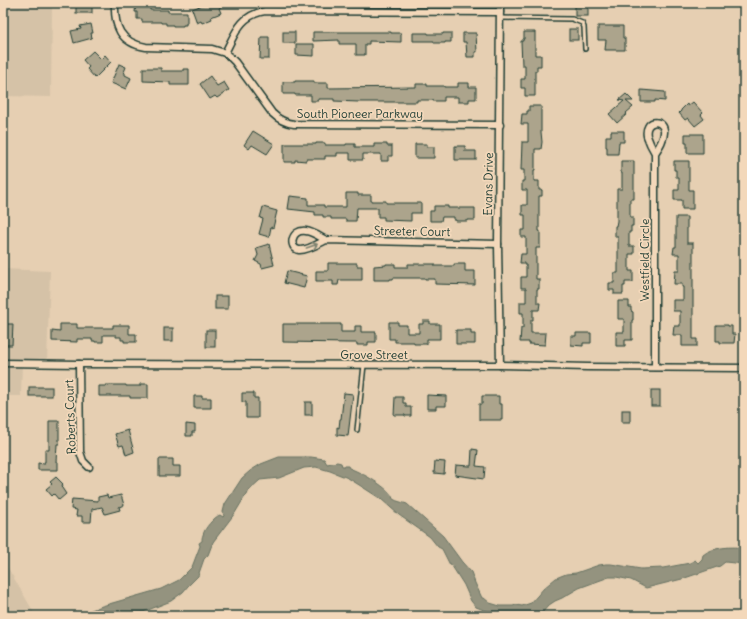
<svg xmlns="http://www.w3.org/2000/svg" width="747" height="619" font-family="Delius,sans-serif">
	<rect width="100%" height="100%" fill="#e6cfb2"/>
	<filter id="ink" filterUnits="userSpaceOnUse"><feTurbulence type="fractalNoise" baseFrequency=".025" numOctaves="2"/><feDisplacementMap in="SourceGraphic" scale="8" xChannelSelector="R" yChannelSelector="G"/><feConvolveMatrix kernelMatrix="1 2 1 2 8 2 1 2 1" color-interpolation-filters="sRGB"/></filter>
	<g filter="url(#ink)">
		<g fill="#d5c2a7">
			<polygon points="3,3 52,3 51,97 3,96"/>
			<polygon points="3,269 50,271 47,363 22,363 21,396 6,396 8,568 36,616 3,616"/>
		</g>
		<path fill="#94937f" stroke="#657161" d="M279,457H311L324,459L327,464L337,462L341,463L342,466H348L349,468C360,472 391,488 393,499C398,502 402,502 407,504L443,536L462,562L471,572L475,583L482,598H484L490,603L500,606H513L516,605L522,606L531,603L544,588L556,578L566,574L576,573L599,565L606,564H611L641,569L663,568L690,563L695,560L698,563L702,559L703,555C712,547 733,546 744,548V564L725,562L720,566L682,579L646,588L631,580L616,577H609L579,588L562,598L555,601L549,605L541,614L536,616H503L489,612L476,607L471,601L464,585L452,566L450,565L442,549L438,547L430,537L399,515L381,499L364,488L348,478L330,471L316,467L304,468L279,478L260,480L249,490L247,495L244,498L235,513L213,542L208,555L204,559L198,576L188,586L183,592L171,601L143,612L128,616H74L78,615L102,606L161,589L179,580L192,567L200,546L199,543L202,541C202,539 202,537 203,535C204,529 214,517 220,515L223,517L224,516L223,512L225,504L242,478L250,471L261,464Z"/>
		<g fill="#aca48c" stroke="#1f3d34">
			<rect x="76" y="3" width="16" height="10"/>
			<polygon points="136,3 150,3 150,10 168,10 168,12 187,12 187,23 186,23 186,25 183,25 183,26 173,26 173,25 166,25 166,23 161,23 161,22 142,22 142,19 137,19 137,12 135,12"/>
			<polygon points="208,3 228,3 219,8 221,13 211,17 212,19 202,23 201,21 197,23 192,9"/>
			<rect x="575" y="3" width="13" height="13"/>
			<polygon points="91,24 93,33 91,33 92,38 74,43 71,31 81,29 80,26"/>
			<polygon points="598,26 623,26 623,38 625,38 625,50 605,50 606,40 598,40"/>
			<rect x="569" y="29" width="9" height="11"/>
			<rect x="283" y="32" width="12" height="11"/>
			<polygon points="313,32 391,32 391,33 401,33 401,42 369,41 369,44 365,44 365,55 356,55 356,44 339,44 339,40 313,41"/>
			<polygon points="524,32 535,32 535,55 541,55 541,66 537,66 537,71 535,71 535,96 525,96 525,88 521,88 521,79 525,79 525,65 522,65 521,41 523,41 523,39 524,39"/>
			<polygon points="413,33 428,33 428,34 443,34 443,33 451,33 451,42 445,42 445,43 434,43 434,41 413,41"/>
			<polygon points="463,33 476,33 477,52 475,52 475,57 467,57 466,42 463,42"/>
			<polygon points="261,37 269,37 269,59 260,59"/>
			<polygon points="296,44 314,44 314,56 296,55"/>
			<polygon points="93,51 101,59 105,55 111,62 95,78 87,69 89,67 83,60"/>
			<polygon points="119,64 126,67 124,72 125,73 125,75 131,78 126,89 111,83"/>
			<polygon points="143,68 161,68 161,71 183,71 183,69 189,69 189,85 170,85 170,82 143,81"/>
			<polygon points="210,76 217,86 224,82 229,90 217,98 215,96 210,99 200,84"/>
			<polygon points="295,81 314,81 314,83 328,83 328,88 416,87 416,84 427,84 427,86 444,86 444,87 458,87 458,83 469,83 469,87 476,87 476,99 469,99 469,102 458,102 458,97 444,97 444,101 433,101 433,100 417,100 417,102 359,102 334,101 334,99 318,99 318,101 311,101 311,95 295,95 295,94 283,94 283,82 295,82"/>
			<polygon points="641,90 665,92 665,101 655,100 655,102 641,102"/>
			<polygon points="626,94 633,101 626,101 633,107 626,113 627,114 617,123 609,114 624,101 619,100"/>
			<polygon points="693,102 703,113 701,115 704,119 695,126 688,118 685,120 679,113 681,111 681,110 687,104 688,106"/>
			<polygon points="529,106 541,106 541,132 542,142 541,149 535,149 535,170 534,170 534,181 539,181 539,190 542,190 542,196 539,196 539,231 540,231 540,248 536,248 536,279 539,279 539,289 537,289 537,303 540,303 539,310 533,310 533,320 531,320 531,333 546,333 545,345 529,344 529,342 520,342 521,328 523,328 523,313 520,313 520,302 526,302 526,288 521,288 521,277 526,277 526,265 524,265 524,263 520,263 521,254 526,254 526,237 521,237 521,230 525,230 525,215 522,215 522,205 527,205 527,190 522,190 522,181 524,181 524,170 521,170 522,142 528,142 528,124 521,124 522,114 527,114 527,111 529,111"/>
			<polygon points="253,131 274,144 267,154 252,145 249,149 244,145"/>
			<polygon points="611,131 624,131 624,142 619,142 618,154 607,154 607,147 606,147 606,136 611,136"/>
			<polygon points="685,134 703,134 703,153 687,153 687,143 685,143"/>
			<polygon points="316,143 325,143 325,145 346,145 346,144 355,144 355,147 374,147 374,144 387,144 387,146 392,146 392,156 388,156 388,161 381,161 381,154 363,154 363,160 350,160 350,153 337,153 337,156 325,156 325,159 306,159 306,161 295,160 295,162 284,162 284,144 316,144"/>
			<polygon points="415,144 427,144 427,147 434,147 434,158 415,158"/>
			<polygon points="455,146 465,146 465,151 476,151 476,160 455,160"/>
			<polygon points="621,161 634,161 634,199 630,199 630,217 633,217 633,226 631,226 631,232 629,232 629,246 634,246 634,254 629,254 629,271 633,271 633,282 625,282 625,286 623,286 623,294 614,294 614,290 609,290 609,283 614,283 614,273 618,273 618,237 615,237 615,226 616,226 617,221 617,189 622,189 622,173 621,173"/>
			<polygon points="674,161 689,161 689,190 693,190 693,209 682,209 682,200 674,200 674,190 679,190 679,177 676,177 676,170 674,170"/>
			<polygon points="346,193 358,193 358,195 371,195 371,201 386,201 386,203 421,203 421,213 411,213 411,221 384,220 384,217 378,217 378,208 357,208 356,221 346,221 346,219 331,219 331,217 323,217 323,215 315,215 315,212 288,209 290,196 308,198 308,205 324,205 324,207 346,207"/>
			<polygon points="434,206 448,206 448,208 475,208 475,220 467,220 467,221 456,221 456,220 454,220 454,217 442,217 441,221 430,221 430,211 434,211"/>
			<polygon points="263,207 277,211 273,228 271,227 269,237 259,234 263,219 260,218"/>
			<polygon points="676,217 687,217 687,243 693,243 693,339 697,339 697,346 682,346 682,335 673,335 674,326 680,326 680,311 673,311 673,300 683,300 683,287 682,287 682,284 674,284 675,271 679,271 679,254 673,254 674,247 676,247"/>
			<polygon points="269,244 274,265 262,268 261,264 255,261 258,255 256,248"/>
			<polygon points="328,263 357,263 357,266 362,266 362,280 339,280 338,285 333,285 333,281 316,281 316,271 328,271"/>
			<polygon points="386,264 395,264 395,267 408,267 408,264 435,264 435,266 454,266 454,264 465,264 465,271 475,271 475,285 435,284 435,279 425,279 425,278 393,278 393,279 390,279 390,280 374,280 374,266 386,265"/>
			<polygon points="287,271 307,276 304,288 284,283"/>
			<rect x="215" y="296" width="13" height="13"/>
			<polygon points="618,301 629,301 629,307 631,307 631,311 633,312 633,320 632,320 632,340 625,340 625,346 616,346 616,332 624,332 624,319 618,319"/>
			<polygon points="423,321 430,321 430,324 440,324 440,339 427,339 427,344 414,344 414,342 395,342 395,339 389,339 389,322 398,322 398,325 407,325 407,333 419,333 419,324 423,324"/>
			<polygon points="3,324 13,324 12,345 3,345"/>
			<polygon points="60,324 77,324 77,328 113,328 113,325 129,325 129,334 136,334 136,342 124,342 124,340 121,340 121,337 116,337 116,335 103,335 103,342 95,342 95,341 92,341 92,339 77,339 77,342 52,341 52,331 60,332"/>
			<polygon points="283,324 341,324 341,332 355,332 355,326 361,326 361,332 376,332 376,342 368,342 368,345 357,345 357,343 349,343 283,342"/>
			<polygon points="716,325 728,325 728,326 732,326 732,334 735,334 734,343 720,343 720,341 716,341"/>
			<rect x="164" y="328" width="9" height="13"/>
			<rect x="206" y="330" width="9" height="17"/>
			<polygon points="456,330 471,330 471,334 475,334 475,344 456,344"/>
			<polygon points="576,333 591,333 591,343 583,343 583,346 571,345 571,336 576,336"/>
			<polygon points="140,384 148,384 148,398 130,398 130,396 99,396 99,386 106,386 106,385 126,385 126,386 140,386"/>
			<rect x="29" y="387" width="23" height="9"/>
			<rect x="651" y="390" width="9" height="16"/>
			<polygon points="242,393 254,393 254,398 258,398 258,418 246,418 246,402 242,402"/>
			<polygon points="344,393 353,394 348,436 337,435 337,427 339,428 340,419 341,419"/>
			<polygon points="427,395 446,396 446,406 436,406 436,409 427,409"/>
			<polygon points="194,396 202,396 202,398 211,398 211,408 194,408"/>
			<polygon points="482,396 499,396 499,404 502,404 502,420 479,420 479,404 482,404"/>
			<polygon points="395,397 403,397 403,403 406,403 406,407 411,407 411,416 405,416 405,415 394,415"/>
			<rect x="305" y="402" width="7" height="13"/>
			<rect x="622" y="410" width="8" height="12"/>
			<polygon points="49,421 59,421 59,444 57,444 56,462 58,462 58,470 38,470 38,463 44,464 44,462 45,462 45,450 49,450"/>
			<polygon points="186,424 195,425 195,432 192,432 192,436 186,436"/>
			<polygon points="128,430 134,452 126,455 123,445 119,446 115,434"/>
			<polygon points="472,449 478,450 476,466 485,467 484,479 455,475 456,465 469,466 471,466"/>
			<polygon points="159,459 173,459 173,466 180,466 180,476 159,476"/>
			<polygon points="435,461 445,462 444,474 434,473"/>
			<polygon points="56,477 63,484 62,485 63,487 62,488 66,494 59,500 54,494 52,496 46,489 52,484 50,482"/>
			<polygon points="107,495 108,498 121,495 124,505 119,507 120,510 105,514 102,507 92,509 91,522 82,522 82,516 76,516 77,510 71,509 72,499 98,501 98,497"/>
		</g>
		<g fill="none" stroke-linecap="round" stroke-linejoin="round">
			<g stroke="#1f3d34" stroke-width="6">
				<g id="service">
					<polyline points="500,18 572,19 582,23 584,27 585,49"/>
					<polyline points="357,430 364,365"/>
				</g>
			</g>
			<g stroke="#1f3d34" stroke-width="9">
				<g id="minor">
					<path d="M115,3C114,26 120,43 146,47L212,49L225,53L230,57L235,62L272,113C279,120 285,123 294,124L500,125"/>
					<path d="M225,53C235,34 240,15 265,11L500,12"/>
					<path d="M326,240C320,243 306,251 299,250C288,248 291,229 306,231C313,232 320,237 326,240L498,244"/>
					<polyline points="3,363 79,364 500,365 588,367 744,368"/>
					<polyline points="79,364 80,452 83,461 89,467"/>
					<polyline points="500,365 498,244 500,3"/>
					<path d="M655,367V153C659,147 665,138 664,130C662,118 644,120 647,136C649,142 652,148 655,153"/>
				</g>
			</g>
			<use href="#service" stroke="#f3d8ba" stroke-width="3"/>
			<use href="#minor" stroke="#f3d8ba" stroke-width="6"/>
		</g>
		<defs><path id="oneway-shaft" d="M-6 0H5M1.5-3L5.5 0L1.5 3" fill="none" stroke-width="1.6" stroke-linecap="round" stroke-linejoin="round"/></defs>
		<use stroke="#7e8370" href="#oneway-shaft" transform="translate(312 246) rotate(-19)"/>
	</g>
	<g text-anchor="middle" dominant-baseline="central" stroke-width="3.5" stroke-linejoin="round" paint-order="stroke">
		<g font-size="12" fill="#1f3d34" stroke="#f3d8ba">
			<text x="360" y="113">South Pioneer Parkway</text>
			<text transform="translate(488 184) rotate(-89)">Evans Drive</text>
			<text transform="translate(412 231) rotate(1)">Streeter Court</text>
			<text transform="translate(644 260) rotate(-90)">Westfield Circle</text>
			<text x="374" y="354">Grove Street</text>
			<text transform="translate(70 417) rotate(-92)">Roberts Court</text>
		</g>
	</g>
	<rect width="747" height="619" fill="none" stroke="#f3d8ba" stroke-width="16"/>
	<rect x="8" y="8" width="731" height="603" fill="none" stroke="#1f3d34" stroke-width="1.5" filter="url(#ink)"/>
</svg>
